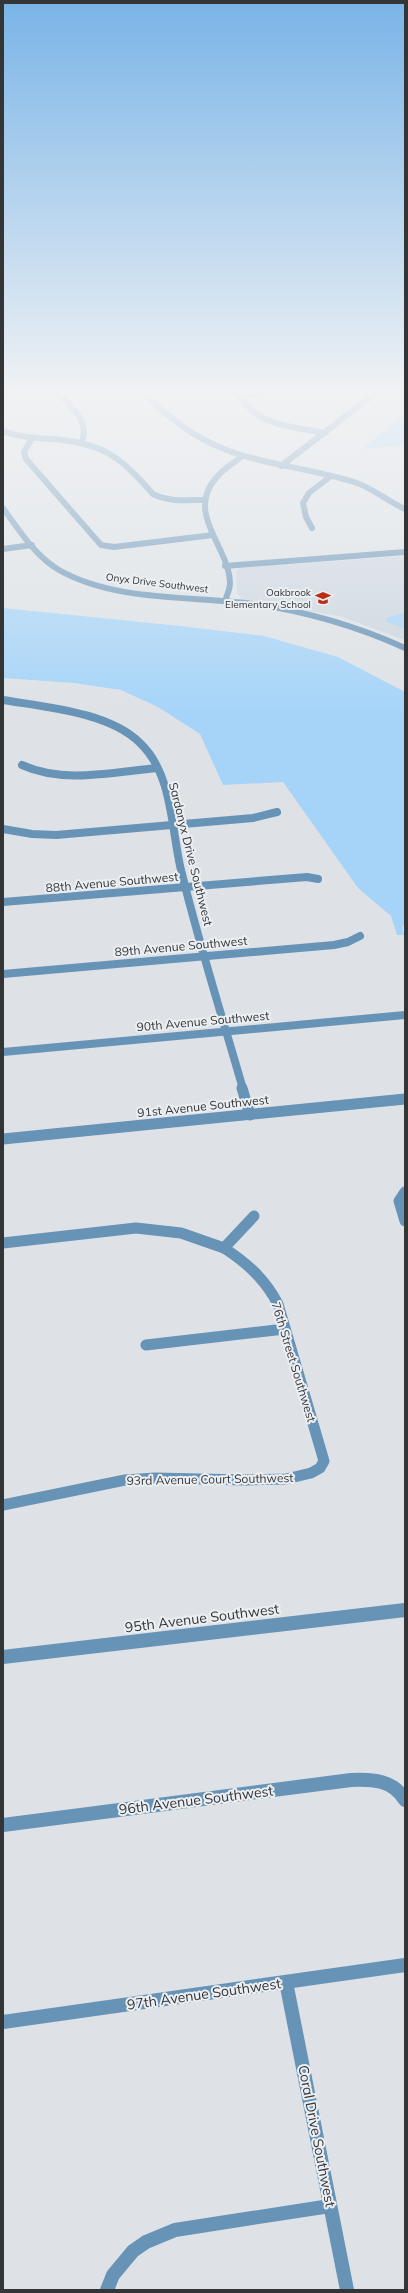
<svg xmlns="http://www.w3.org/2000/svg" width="408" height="2293" font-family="Mulish,sans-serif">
	<rect width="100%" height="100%" fill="#dee2e6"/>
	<polygon fill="#ccd6df" points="405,556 405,640 339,616 242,599 237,593 236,572 240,568"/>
	<g fill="#a6d4f8">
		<polygon points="405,413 405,445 363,449"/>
		<polygon points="3,608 180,626 264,636 338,657 405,692 405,927 402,925 404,935 397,935 391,916 358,888 283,782 223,785 200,734 158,707 121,690 74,683 3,678"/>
		<polygon points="405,612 405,629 387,622 386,618"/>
	</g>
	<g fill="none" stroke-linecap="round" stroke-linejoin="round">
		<g stroke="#6793b6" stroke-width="6">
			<path d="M57,392C71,406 90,421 82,442"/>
			<path d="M144,392C152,403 162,411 173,419C230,466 288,461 354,482C373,488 387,501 405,509"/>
			<path d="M235,392C261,428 285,425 325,433"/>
			<polyline points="239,397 268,392"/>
			<path d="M3,431C19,437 35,438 51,439C104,443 119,456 153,494C169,502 185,500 203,500"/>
			<polyline points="32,438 24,452 26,459 101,545 114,547 213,535"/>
			<polyline points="281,466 377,392"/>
			<path d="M3,508C19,530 35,556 59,570C114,601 185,596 246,603C301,610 354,625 405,648"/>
			<polyline points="312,528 306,517 303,503 309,493 331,476"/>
			<polyline points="3,549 32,545"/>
			<polyline points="225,566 405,552"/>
			<path d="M225,601C227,595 230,589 230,583C229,546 186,515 215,479C222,470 232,464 241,457"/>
		</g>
		<g stroke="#6793b6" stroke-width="8">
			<path d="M3,700C44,707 109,712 140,743C173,774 171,829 181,870C199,944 222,1016 243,1089"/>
			<path d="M22,765C64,784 113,772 157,768"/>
			<polyline points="3,829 32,834 56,835 253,818 277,812"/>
			<polyline points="3,902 307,877 318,879"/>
			<polyline points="3,974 334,945 348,942 360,936"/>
			<polyline points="3,1052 405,1015"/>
		</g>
		<g stroke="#6793b6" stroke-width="11">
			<polyline points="242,1088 250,1115"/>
			<polyline points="3,1139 405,1099"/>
			<polyline points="405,1192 399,1201 405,1221"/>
			<polyline points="3,1243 136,1228 181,1233 224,1248"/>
			<polyline points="146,1345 285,1329"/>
			<path d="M3,1505L125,1480L155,1478L246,1480L286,1479L311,1473L320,1468L324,1461L278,1304C265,1279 247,1263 224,1248L254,1216"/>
		</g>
		<g stroke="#6793b6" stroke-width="14">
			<polyline points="3,1657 405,1610"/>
			<path d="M3,1825L351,1780C373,1779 393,1780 405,1800"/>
			<polyline points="286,1982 347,2290"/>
			<polyline points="3,2022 405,1965"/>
			<polyline points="107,2290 113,2275 133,2251 146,2242 175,2230 330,2206"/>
		</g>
	</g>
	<linearGradient id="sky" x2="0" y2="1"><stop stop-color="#79b4e7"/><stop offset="0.55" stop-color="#f0f2f4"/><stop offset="1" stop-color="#f0f2f4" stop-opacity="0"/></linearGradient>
	<rect width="408" height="713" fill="url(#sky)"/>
	<defs>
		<g id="school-bare" transform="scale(1.2)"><path d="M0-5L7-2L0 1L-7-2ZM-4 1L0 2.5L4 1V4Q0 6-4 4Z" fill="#ba2f13" stroke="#ebeff3" stroke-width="2.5" paint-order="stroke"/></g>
	</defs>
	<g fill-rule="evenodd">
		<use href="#school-bare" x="323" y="598"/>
	</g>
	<g text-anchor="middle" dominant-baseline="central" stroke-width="4" stroke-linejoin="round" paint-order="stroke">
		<g font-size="10" fill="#343537" stroke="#ebeff3">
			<text transform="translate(157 583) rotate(7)">Onyx Drive Southwest</text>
		</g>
		<g font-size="10" fill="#343537" stroke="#ebeff3" text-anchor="end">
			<text x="311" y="592">Oakbrook<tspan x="311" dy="12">Elementary School</tspan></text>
		</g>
		<g font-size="12" fill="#343537" stroke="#ebeff3">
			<text transform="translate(191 854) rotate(76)">Sardonyx Drive Southwest</text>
			<text transform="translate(112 882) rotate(-5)">88th Avenue Southwest</text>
			<text transform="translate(181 946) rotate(-5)">89th Avenue Southwest</text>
			<text transform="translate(203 1021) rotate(-5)">90th Avenue Southwest</text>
			<text transform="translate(203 1106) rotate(-6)">91st Avenue Southwest</text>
			<text transform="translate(294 1362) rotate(73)">76th Street Southwest</text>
			<text transform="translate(210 1479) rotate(-1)">93rd Avenue Court Southwest</text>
		</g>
		<g font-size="14" fill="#343537" stroke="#ebeff3">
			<text transform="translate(202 1618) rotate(-7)">95th Avenue Southwest</text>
			<text transform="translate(196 1800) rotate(-7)">96th Avenue Southwest</text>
			<text transform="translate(204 1994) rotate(-8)">97th Avenue Southwest</text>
			<text transform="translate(317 2136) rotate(79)">Coral Drive Southwest</text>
		</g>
	</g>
	<rect width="408" height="2293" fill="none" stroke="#343537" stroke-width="8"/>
</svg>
